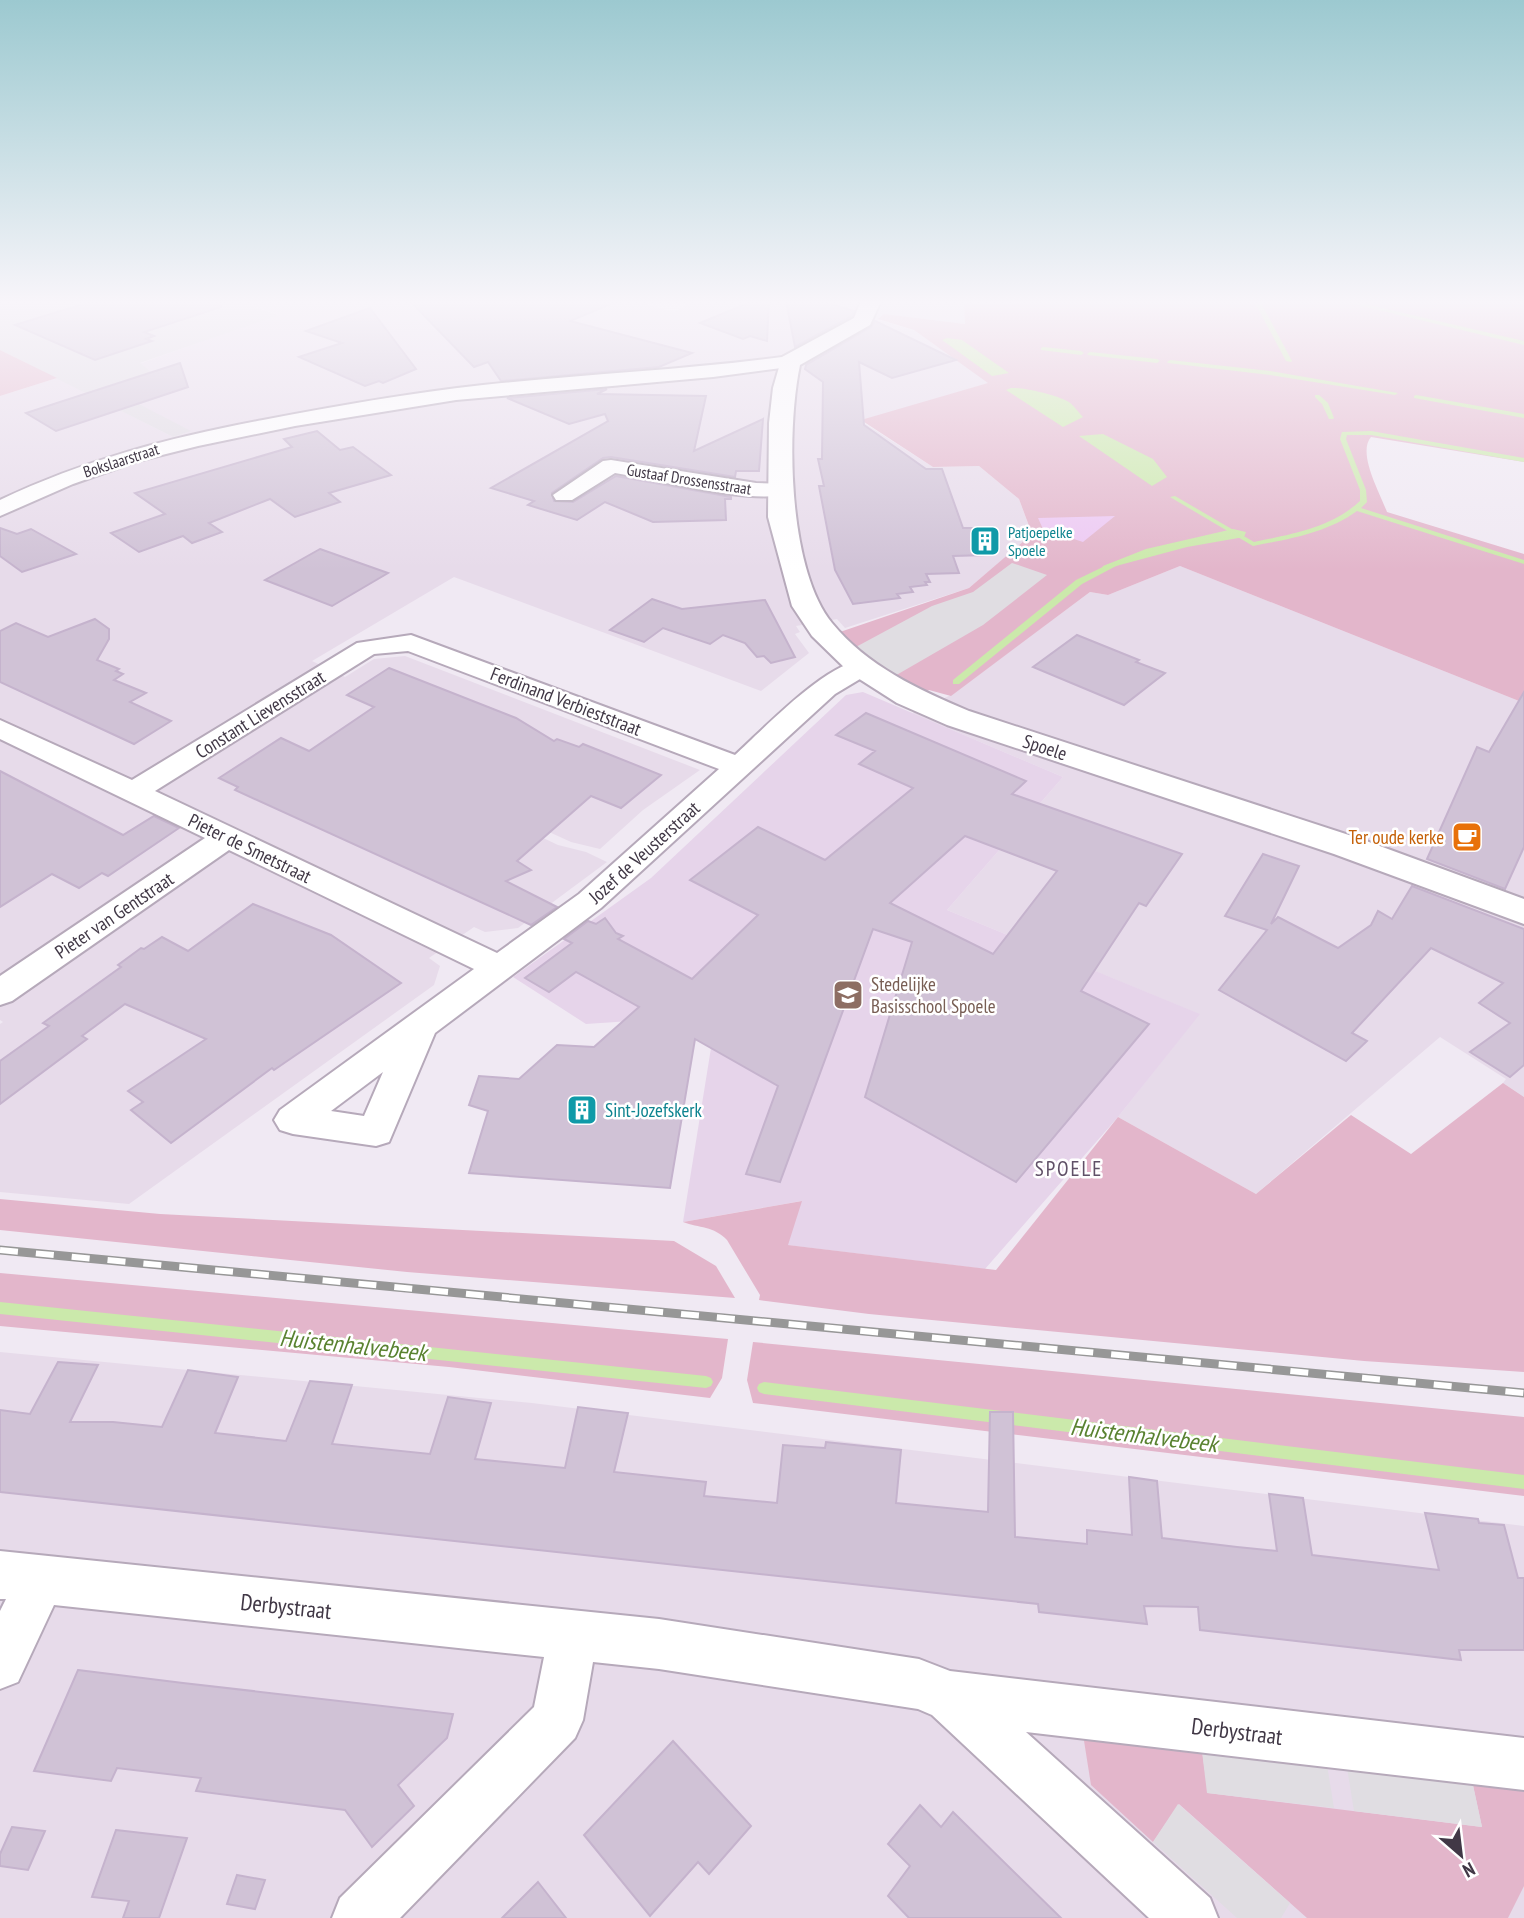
<svg xmlns="http://www.w3.org/2000/svg" width="1524" height="1918" font-family="'PT Sans Narrow',sans-serif">
	<rect width="100%" height="100%" fill="#f0e9f3"/>
	<g fill="#e7dbea">
		<polygon points="235,301 633,301 674,312 694,301 1030,301 1008,304 964,303 965,324 884,314 879,320 914,330 989,383 861,421 933,467 979,466 1019,499 1032,535 969,588 845,628 837,619 796,626 800,632 795,634 809,653 761,691 454,577 312,661 345,677 374,659 405,656 700,770 643,810 600,849 571,842 525,821 520,827 558,845 586,852 607,862 518,928 485,932 474,927 429,958 440,966 434,985 129,1204 0,1192 0,1024 3,1022 0,1020 0,396 57,378 173,437 190,431 105,388 150,372 139,364 278,314"/>
		<polygon points="1180,566 1524,703 1524,1097 1503,1083 1506,1079 1440,1037 1256,1194 1118,1117 1199,1014 947,910 1063,777 912,713 951,695 1090,592 1108,595"/>
		<polygon points="0,1352 532,1403 1524,1526 1524,1918 0,1918"/>
	</g>
	<polygon fill="#dfdae2" points="0,301 235,301 279,315 140,363 151,372 106,387 191,431 173,437 0,350"/>
	<polygon fill="#e6d4ea" points="863,692 1063,777 947,910 1200,1014 1118,1117 985,1269 787,1245 801,1201 683,1222 711,1048 660,1019 586,1024 513,977 651,878 846,695"/>
	<g fill="#e3b6cb">
		<path d="M1045,301H1524V462L1371,437C1357,453 1380,493 1387,512L1524,554V703L1180,566L1108,595L1090,592L951,696L929,690L923,694L899,680L841,636L843,634L840,632L969,588L1032,534L1019,499L979,466L933,467L861,420L988,383L914,330L878,319L884,314L965,324L964,303L1008,304Z"/>
		<polygon points="0,350 57,378 0,396"/>
		<path d="M1503,1083L1524,1097V1372L1364,1361L869,1314L759,1300L760,1295L727,1240C714,1226 699,1228 683,1222L802,1201L788,1245L996,1270L1118,1117L1256,1194L1351,1115L1411,1154Z"/>
		<polygon points="0,1199 160,1214 674,1241 716,1266 735,1298 407,1272 0,1230"/>
		<polygon points="0,1273 728,1339 722,1378 710,1398 449,1367 0,1326"/>
		<polygon points="753,1342 1524,1417 1524,1496 753,1403 747,1380"/>
		<polygon points="1082,1728 1201,1743 1208,1793 1482,1827 1471,1776 1524,1783 1524,1886 1508,1918 1307,1918 1179,1804 1153,1842 1091,1785"/>
	</g>
	<polygon fill="#edc9f3" points="1115,516 1083,542 1043,529 1038,518"/>
	<g fill="#e0dde2">
		<polygon points="1012,563 1047,575 983,625 893,677 854,648 932,606 973,592"/>
		<polygon points="1201,1743 1326,1759 1334,1808 1207,1793"/>
		<polygon points="1346,1761 1471,1776 1482,1827 1354,1811"/>
		<polygon points="1178,1804 1290,1903 1281,1918 1237,1918 1153,1842"/>
	</g>
	<g fill="#cbe9ab">
		<polygon points="947,338 962,340 1009,373 992,376 942,340"/>
		<path d="M1011,388C1023,387 1056,395 1067,401C1073,404 1078,412 1083,417L1063,427L1006,390Z"/>
		<polygon points="1103,434 1153,459 1167,477 1152,486 1079,436"/>
		<polygon points="1233,529 1246,532 1244,537 1187,547 1101,570 1103,566 1146,549"/>
	</g>
	<g fill="none" stroke-linecap="round" stroke-linejoin="round">
		<g fill="#cbe9ab" fill-rule="evenodd">
			<polygon points="1105,301 1123,301 1107,304"/>
			<polygon points="1254,301 1260,301 1292,361 1291,362 1286,361"/>
			<polygon points="1341,301 1352,301 1524,341 1524,345"/>
			<polygon points="1043,347 1081,351 1084,353 1081,355 1041,350 1041,348"/>
			<polygon points="1090,352 1157,359 1160,361 1157,363 1088,355 1087,354"/>
			<polygon points="1170,360 1270,371 1398,393 1395,395 1270,375 1168,363 1167,362"/>
			<polygon points="1315,395 1319,395 1328,403 1334,418 1333,419 1329,419 1322,404 1315,397"/>
			<polygon points="1416,395 1524,414 1524,418 1414,398 1414,396"/>
			<path d="M1371,431L1524,458V462L1371,435H1347L1346,439L1366,490L1367,502L1361,508L1524,560V564L1357,511C1327,533 1289,539 1253,546L1170,497L1175,496L1254,542C1292,534 1331,528 1360,501V490L1340,439L1342,432Z"/>
			<polygon points="1111,563 1118,565 1082,584 959,684 953,684 953,680 1076,580"/>
			<polygon points="0,1302 706,1376 711,1378 713,1382 711,1386 706,1388 0,1314"/>
			<polygon points="764,1382 1524,1475 1524,1489 764,1394 759,1392 757,1388 759,1384"/>
		</g>
	</g>
	<g fill="#d0c2d6" stroke="#c5b3cd" stroke-width="2" fill-rule="evenodd">
		<polygon points="93,301 220,301 221,307 144,332 154,336 146,339 152,341 95,360 15,325"/>
		<polygon points="410,301 618,301 570,321 692,353 659,367 501,381 488,362 474,367"/>
		<polygon points="753,301 769,301 767,341 750,336 743,339 700,323"/>
		<polygon points="786,301 821,301 854,311 852,316 795,347"/>
		<polygon points="370,308 416,369 383,383 379,381 365,386 299,357 342,343 306,331"/>
		<polygon points="875,321 956,360 892,378 859,362 864,425 926,469 942,469 963,528 976,528 986,555 953,556 959,573 926,574 930,582 925,582 927,585 910,587 913,592 897,594 900,598 853,604 835,570 819,486 824,486 818,459 822,459 823,382 805,369 806,365 871,327"/>
		<polygon points="180,363 188,387 56,431 26,413"/>
		<polygon points="607,389 597,394 706,396 694,451 763,419 759,471 736,471 735,477 611,457 603,458 552,493 554,501 573,502 616,476 731,497 731,499 725,499 726,520 653,522 605,502 577,520 528,505 534,501 491,488 608,421 605,414 569,424 507,398"/>
		<polygon points="317,431 340,450 353,447 391,475 329,493 340,502 295,517 270,499 209,523 222,532 192,543 183,536 139,552 111,533 165,514 135,493 292,447 284,439"/>
		<polygon points="0,528 17,534 31,529 76,554 22,572 0,556"/>
		<polygon points="320,549 388,573 332,606 265,580"/>
		<polygon points="652,599 682,609 765,600 795,657 771,663 764,656 757,657 745,643 723,635 710,644 663,628 644,642 610,630"/>
		<polygon points="95,619 109,629 109,639 97,660 119,669 116,671 123,674 114,680 146,693 130,702 171,721 134,744 0,682 0,631 16,623 48,637"/>
		<polygon points="1077,635 1139,660 1136,662 1165,673 1124,705 1033,667"/>
		<polygon points="389,668 516,718 554,741 557,739 579,747 583,744 661,775 621,808 591,796 517,861 531,870 506,881 557,907 531,925 235,790 238,787 219,778 281,738 309,751 374,707 347,695"/>
		<polygon points="1524,692 1524,847 1505,889 1427,859 1477,747 1489,752"/>
		<path d="M866,713L1026,781L1012,794L1182,854L1146,906L1139,903L1081,991L1149,1024L1016,1182L865,1097L912,942L873,929L780,1182L746,1174L778,1086L695,1039L670,1188L469,1173L488,1111L469,1105L479,1076L519,1079L557,1045L594,1047L639,1007L576,972L549,992L525,978L572,943L564,939L588,921L596,924L605,918L616,933L623,936L618,939L692,979L758,915L690,880L758,827L825,860L913,788L859,764L875,751L836,735ZM965,836L1057,871L993,954L890,903Z"/>
		<polygon points="0,771 123,835 154,816 179,828 108,876 102,873 79,888 52,874 0,907"/>
		<polygon points="1263,854 1299,866 1271,924 1278,917 1338,948 1371,925 1378,911 1392,919 1412,886 1524,929 1524,1065 1510,1077 1470,1052 1510,1023 1479,1003 1503,983 1431,948 1352,1033 1367,1041 1346,1061 1219,990 1267,930 1225,916"/>
		<polygon points="253,904 331,935 401,983 274,1070 272,1068 171,1143 131,1110 143,1102 128,1091 206,1039 125,1004 82,1036 87,1039 0,1104 0,1061 49,1026 43,1023 121,967 118,965 141,948 144,949 162,937 188,951"/>
		<polygon points="58,1362 98,1365 70,1422 113,1422 162,1427 188,1370 238,1377 215,1433 286,1441 310,1381 352,1385 332,1444 430,1454 448,1397 491,1403 475,1459 565,1468 578,1407 628,1413 614,1472 706,1482 704,1496 777,1503 783,1445 825,1448 826,1442 901,1450 896,1503 988,1512 990,1412 1013,1412 1015,1537 1087,1544 1087,1530 1132,1535 1129,1477 1157,1481 1162,1538 1237,1547 1277,1551 1269,1494 1303,1498 1312,1555 1439,1570 1425,1513 1478,1519 1479,1523 1504,1525 1518,1578 1524,1578 1524,1650 1459,1650 1461,1660 1200,1630 1198,1607 1144,1606 1147,1624 1039,1612 1038,1604 0,1492 0,1410 30,1414"/>
		<polygon points="78,1670 183,1683 453,1714 447,1738 398,1785 414,1806 372,1847 345,1810 196,1791 201,1778 117,1768 111,1781 34,1771"/>
		<polygon points="673,1741 751,1826 709,1874 698,1862 650,1916 584,1835"/>
		<polygon points="920,1805 941,1827 953,1812 1061,1918 909,1918 888,1896 910,1866 888,1844"/>
		<polygon points="12,1827 45,1831 28,1870 0,1866 0,1854"/>
		<polygon points="116,1830 187,1838 159,1918 123,1918 129,1901 92,1897"/>
		<polygon points="237,1875 265,1880 255,1909 227,1904"/>
		<polygon points="538,1882 566,1918 502,1918"/>
	</g>
	<g fill="none" stroke-linecap="round" stroke-linejoin="round">
		<g stroke="#b6a9ba" stroke-width="4">
			<g id="minor">
				<path d="M790,356L799,362L797,366L713,377L456,400L295,426L198,446L138,461L73,484L0,516V500C84,460 172,437 263,420C336,406 409,393 483,385C586,374 688,370 790,356Z"/>
				<path d="M611,460L756,483L789,484L792,489L789,494C749,504 658,480 615,473L572,500H556L553,495L603,461Z"/>
				<path d="M411,635L735,755C762,731 834,653 870,661L874,667L870,673L835,694L601,908L435,1033L389,1142L376,1146L293,1134L280,1130L274,1120L280,1110L474,969L229,850L12,1001L0,1005V976L205,838L0,739V720L132,780L357,643ZM408,651L719,769L579,894L497,953L155,791L374,654ZM383,1072L364,1116L331,1111Z"/>
				<polygon points="0,1551 659,1619 919,1659 950,1671 1524,1738 1524,1790 1026,1732 1210,1898 1218,1918 1149,1918 932,1715 918,1709 659,1669 593,1662 583,1720 575,1738 400,1918 332,1918 340,1898 534,1707 544,1657 54,1605 18,1682 0,1689 0,1611 6,1599 0,1599"/>
			</g>
		</g>
		<g stroke="#b6a9ba" stroke-width="4">
			<path id="tertiary" d="M861,301H881L870,325L800,365C786,431 788,569 832,623C867,666 919,690 969,711L1358,838L1524,899V924L1334,854L947,725L897,703L850,673L812,636L792,606L768,517L769,423L773,388L782,357L854,318Z"/>
		</g>
		<use href="#minor" fill="#fff" fill-rule="evenodd"/>
		<use href="#tertiary" fill="#fff" fill-rule="evenodd"/>
		<g stroke="#979797" stroke-width="9">
			<polyline id="rail" points="0,1250 1524,1393"/>
		</g>
		<use href="#rail" stroke="#fff" stroke-width="6" stroke-dasharray="18" stroke-linecap="butt"/>
	</g>
	<linearGradient id="sky" x2="0" y2="1"><stop stop-color="#9cc9d0"/><stop offset="0.53" stop-color="#f8f5fa"/><stop offset="1" stop-color="#f8f5fa" stop-opacity="0"/></linearGradient>
	<rect width="1524" height="570" fill="url(#sky)"/>
	<defs>
		<g id="building-square" transform="scale(1.575)"><rect x="-9" y="-9" width="18" height="18" rx="4" fill="#0f9aa8" stroke="#fff"/><path d="M-4-6H4V6H1V3H-1V6H-4ZM-2.5-4.3h1.7v1.8h-1.7ZM.8-4.3h1.7v1.8H.8ZM-2.5-1h1.7V.8h-1.7ZM.8-1h1.7V.8H.8Z" fill="#fff"/></g>
		<g id="cafe-square" transform="scale(1.575)"><rect x="-9" y="-9" width="18" height="18" rx="4" fill="#e8710a" stroke="#fff"/><path d="M-5.5-4.5H6V0H3Q3 3.5 0 3.5H-2.5Q-5.5 3.5-5.5 0ZM3-3.2v2h1.7v-2ZM-6 4.5H4V6H-6Z" fill="#fff"/></g>
		<g id="school-square" transform="scale(1.575)"><rect x="-9" y="-9" width="18" height="18" rx="4" fill="#8d6e63" stroke="#fff"/><path d="M0-5L7-2L0 1L-7-2ZM-4 1L0 2.5L4 1V4Q0 6-4 4Z" fill="#fff"/></g>
	</defs>
	<g fill-rule="evenodd">
		<use href="#building-square" x="985" y="541"/>
		<use href="#cafe-square" x="1467" y="837"/>
		<use href="#school-square" x="848" y="995"/>
		<use href="#building-square" x="582" y="1110"/>
	</g>
	<g text-anchor="middle" dominant-baseline="central" stroke-width="5" stroke-linejoin="round" paint-order="stroke">
		<g font-size="16" fill="#413846" stroke="#fff">
			<text transform="translate(121 460) rotate(-18)">Bokslaarstraat</text>
			<text transform="translate(689 479) rotate(9)">Gustaaf Drossensstraat</text>
		</g>
		<g font-size="16" fill="#0d838f" stroke="#fff" text-anchor="start">
			<text x="1008" y="532">Patjoepelke<tspan x="1008" dy="18">Spoele</tspan></text>
		</g>
		<g font-size="19" fill="#413846" stroke="#fff">
			<text transform="translate(566 701) rotate(21)">Ferdinand Verbieststraat</text>
			<text transform="translate(260 714) rotate(-32)">Constant Lievensstraat</text>
			<text transform="translate(1045 747) rotate(18)">Spoele</text>
			<text transform="translate(250 848) rotate(26)">Pieter de Smetstraat</text>
			<text transform="translate(644 852) rotate(-42)">Jozef de Veusterstraat</text>
			<text transform="translate(114 915) rotate(-34)">Pieter van Gentstraat</text>
		</g>
		<g font-size="19" fill="#c56008" stroke="#fff" text-anchor="end">
			<text x="1444" y="837">Ter oude kerke</text>
		</g>
		<g font-size="19" fill="#785e54" stroke="#fff" text-anchor="start">
			<text x="871" y="984">Stedelijke<tspan x="871" dy="22">Basisschool Spoele</tspan></text>
		</g>
		<g font-size="19" fill="#0d838f" stroke="#fff" text-anchor="start">
			<text x="605" y="1110">Sint-Jozefskerk</text>
		</g>
		<g font-size="21" letter-spacing="2" fill="#605067" stroke="#fff">
			<text x="1069" y="1168">SPOELE</text>
		</g>
		<g font-size="23" fill="#413846" stroke="#fff">
			<text transform="translate(286 1606) rotate(6)">Derbystraat</text>
			<text transform="translate(1237 1731) rotate(7)">Derbystraat</text>
		</g>
		<g font-size="24" font-style="italic" fill="#598230" stroke="#fff">
			<text transform="translate(353 1345) rotate(6)">Huistenhalvebeek</text>
			<text transform="translate(1144 1435) rotate(7)">Huistenhalvebeek</text>
		</g>
	</g>
	<g transform="translate(1461 1855) rotate(152)" stroke="#ffffff" stroke-width="5" paint-order="stroke">
	<path d="M0-5L12 26L0 18L-12 26Z" fill="#413846"/>
	<text y="-10" font-size="19" font-weight="bold" text-anchor="middle" fill="#413846">N</text>
	</g>
</svg>
